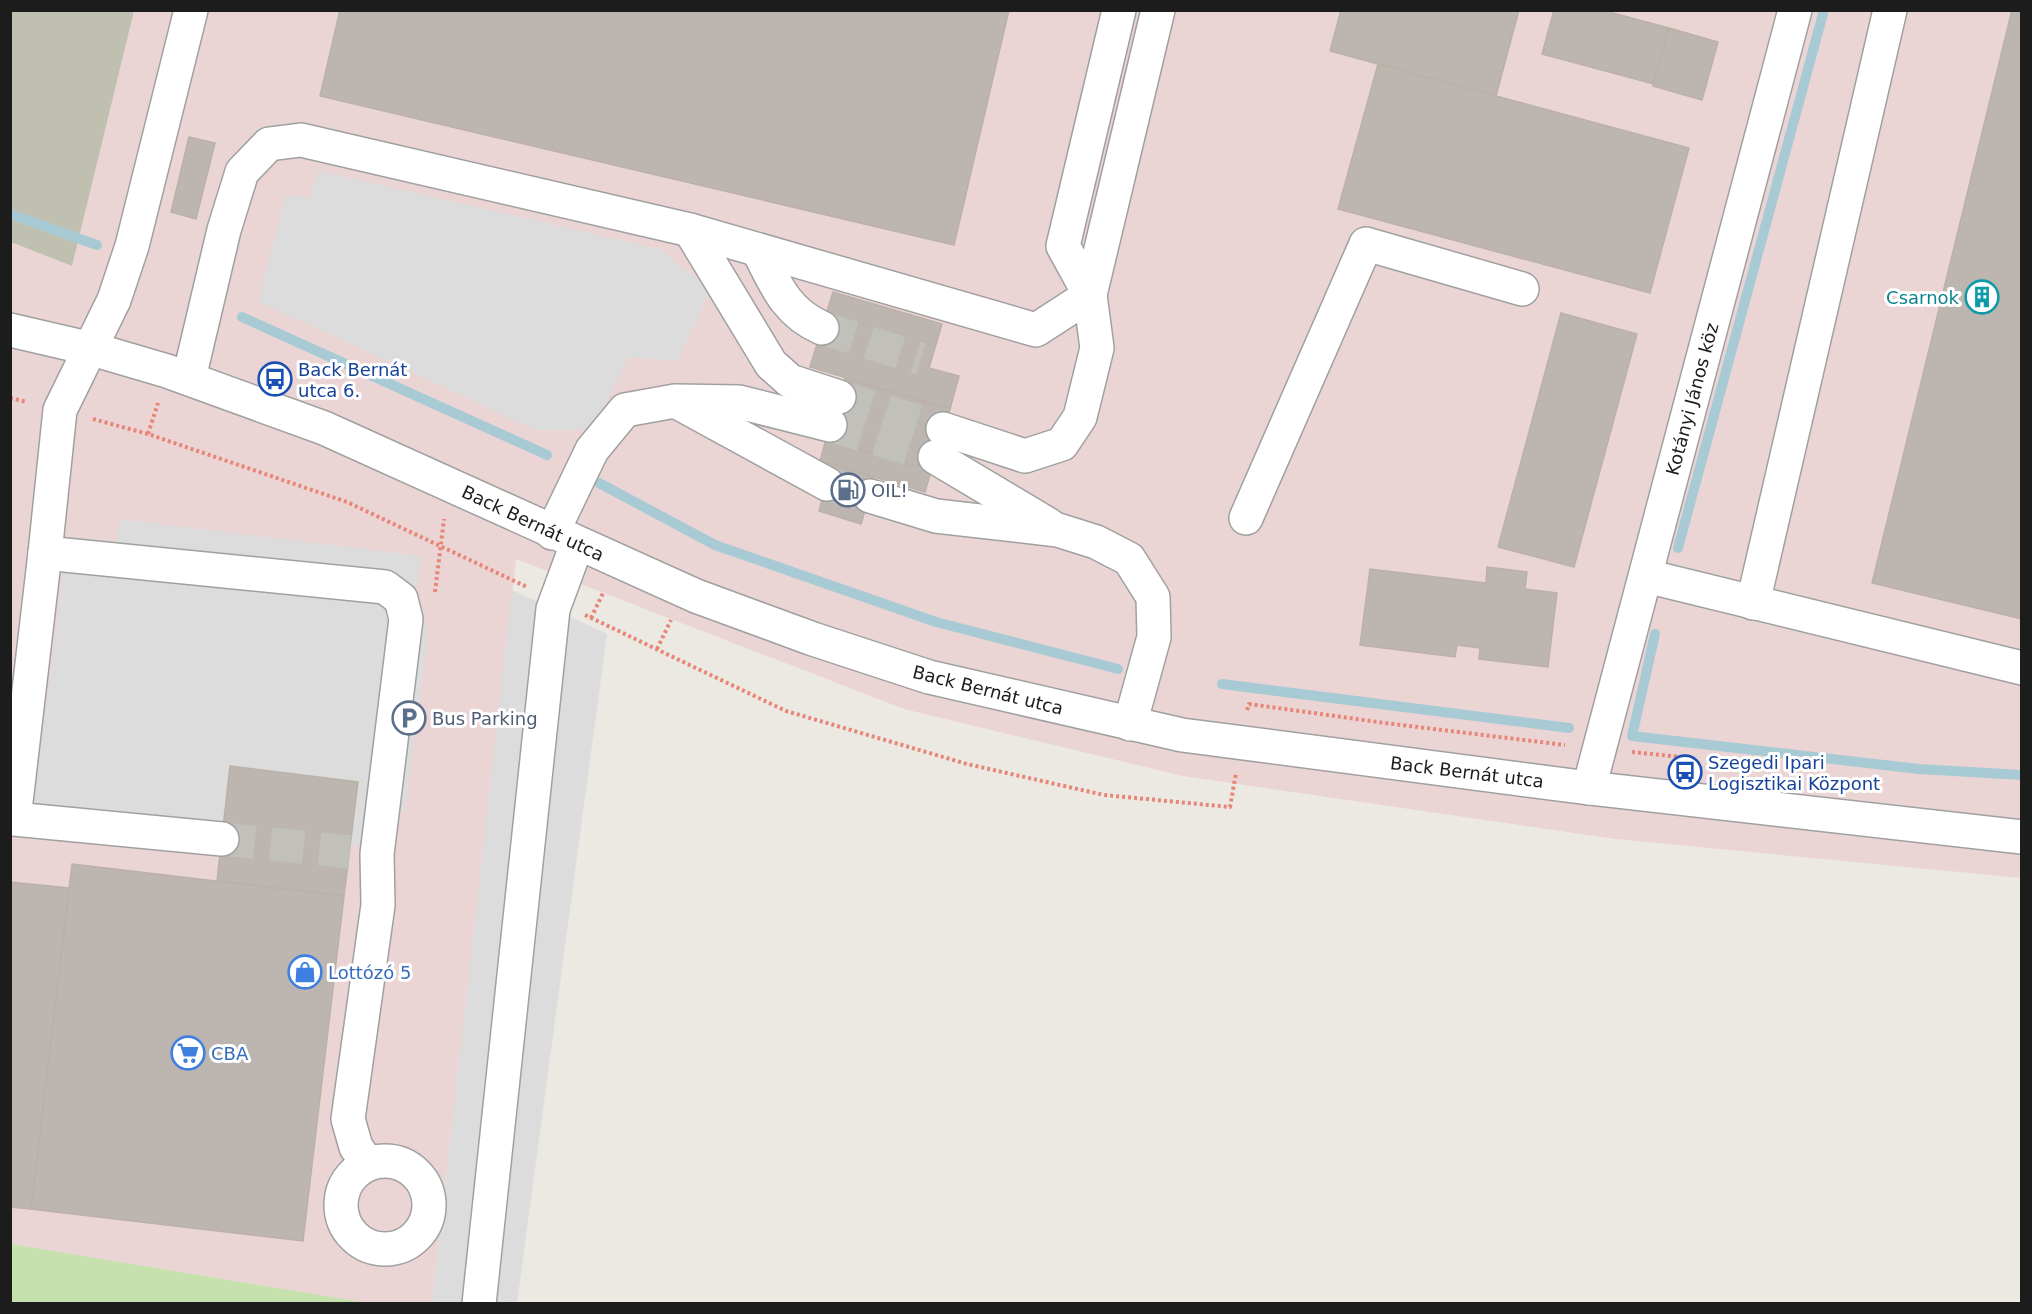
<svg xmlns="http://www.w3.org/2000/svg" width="2032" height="1314" font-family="'DejaVu Sans',sans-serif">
	<rect width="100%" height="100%" fill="#ece9e3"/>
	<polygon fill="#ebd5d4" points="134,11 2021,11 2021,878 1615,839 1183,776 904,709 516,559 432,1303 369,1303 11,1244 10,238 72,265"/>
	<polygon fill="#bfc0af" points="10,11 134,11 72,266 11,242"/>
	<polygon fill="#c6e1ae" points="11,1244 369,1303 11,1303"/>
	<g fill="#dcdcdc">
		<polygon points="319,171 659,249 711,289 677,361 629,357 592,430 536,430 258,301 286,195 309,198"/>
		<polygon points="120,519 421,556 412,623 429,626 405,812 389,810 383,850 34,806 67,540 116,546"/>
		<polygon points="512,590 607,634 517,1303 432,1304"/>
	</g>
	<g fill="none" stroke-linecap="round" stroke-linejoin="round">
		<g stroke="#a8cad5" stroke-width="10">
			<polyline points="10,214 97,245"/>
			<polyline points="242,317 547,455"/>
			<polyline points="599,483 715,545 936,622 1118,669"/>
			<polyline points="1678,548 1824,10"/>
			<polyline points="1655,634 1632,736 1919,769 2022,775"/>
			<polyline points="1222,684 1569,728"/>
		</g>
	</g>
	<g fill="#bcb5b0" stroke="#bcb1a7" stroke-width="1.5">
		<polygon points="340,10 1009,10 954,245 320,96"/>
		<polygon points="1341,10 1519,10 1496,96 1330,51"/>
		<polygon points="1554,10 1602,10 1669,28 1654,84 1542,54"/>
		<polygon points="2012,10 2022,10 2022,619 1872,583"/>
		<polygon points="1669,28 1718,42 1702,100 1653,86"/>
		<polygon points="1378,64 1689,148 1650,293 1338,209"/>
		<polygon points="189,137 215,143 196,219 171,212"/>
		<polygon points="833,292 942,324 929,368 959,376 950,409 810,367"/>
		<polygon points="1561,313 1637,334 1574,567 1498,547"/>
		<polygon points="845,378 950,409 931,471 826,439"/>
		<polygon points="826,439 931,471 925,492 820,461"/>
		<polygon points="832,464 875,477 861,524 819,511"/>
		<polygon points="1487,567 1527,572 1525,589 1557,593 1548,667 1479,659 1480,648 1457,645 1455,657 1360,645 1370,569 1486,583"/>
		<polygon points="230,766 358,782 344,896 217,881"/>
		<polygon points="72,864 344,896 303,1241 31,1209"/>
		<polygon points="10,882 69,888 31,1209 10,1207"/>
	</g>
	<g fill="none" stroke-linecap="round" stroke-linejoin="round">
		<g stroke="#c2c0bb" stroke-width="33" stroke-dasharray="33 16" stroke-linecap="butt">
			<polyline points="822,328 921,359"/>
			<polyline points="839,397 943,429"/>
			<polyline points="830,425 935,457"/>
			<polyline points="827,484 870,496"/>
			<polyline points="222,839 350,852"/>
		</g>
		<g stroke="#a0a0a0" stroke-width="36">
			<g id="minor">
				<polyline points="191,10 132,246 114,300 60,410 45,553 385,587 401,599 406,619 377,854 378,905 348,1119 356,1147 368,1164"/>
				<polyline points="690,230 771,364 790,381 839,397"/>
				<path d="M758,250C775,283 785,312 822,328"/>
				<polyline points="10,330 92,349 167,371 324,428 696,596 813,639 929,677 1182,735 1589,788 2022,837"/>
				<polyline points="189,378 224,230 242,172 269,144 301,140 690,230 1036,330 1090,295 1158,10"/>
				<polyline points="679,403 827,484"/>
				<polyline points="943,429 1025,456 1062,444 1080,417 1097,348 1090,295 1063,246 1119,10"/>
				<polyline points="935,457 1049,525"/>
				<polyline points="870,496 936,516 1058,530 1096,542 1129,559 1153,597 1154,637 1130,724"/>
				<polyline points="1246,518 1366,244 1522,289"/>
				<polyline points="552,533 592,450 625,410 675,401 739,402 830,425"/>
				<polyline points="45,553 14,819 222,839"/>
				<polyline points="1646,576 2022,668"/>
				<polyline points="1753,603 1890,10"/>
				<polyline points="1589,788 1795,10"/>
				<circle cx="385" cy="1205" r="44"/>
				<polyline points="479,1304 553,609 577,544"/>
			</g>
		</g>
		<g stroke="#e98577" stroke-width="4" stroke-dasharray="3 3" stroke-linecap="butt">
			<polyline points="10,398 27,402"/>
			<polyline points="93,419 148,434 347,502 527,587"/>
			<polyline points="148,434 158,403"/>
			<polyline points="435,592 444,519"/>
			<polyline points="585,615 786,711 967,764 1104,795 1230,807 1236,773"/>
			<polyline points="591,618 604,591"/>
			<polyline points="657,649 671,620"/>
			<polyline points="1247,710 1249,704 1385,723 1565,745"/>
			<polyline points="1632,752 1681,757 1683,767"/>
		</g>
		<use href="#minor" stroke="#fff" stroke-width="33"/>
	</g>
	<defs>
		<g id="building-ring" transform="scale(1.725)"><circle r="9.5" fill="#fff" stroke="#0f9aa8" stroke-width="1.5"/><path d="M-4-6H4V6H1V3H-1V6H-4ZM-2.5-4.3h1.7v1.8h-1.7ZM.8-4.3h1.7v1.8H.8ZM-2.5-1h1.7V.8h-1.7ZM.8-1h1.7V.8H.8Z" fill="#0f9aa8"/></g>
		<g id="bus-ring" transform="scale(1.725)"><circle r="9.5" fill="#fff" stroke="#1a4fb4" stroke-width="1.5"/><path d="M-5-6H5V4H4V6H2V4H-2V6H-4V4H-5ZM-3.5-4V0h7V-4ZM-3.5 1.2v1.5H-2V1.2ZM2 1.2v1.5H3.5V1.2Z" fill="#1a4fb4"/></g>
		<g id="fuel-ring" transform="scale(1.725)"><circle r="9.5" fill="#fff" stroke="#5c6f8a" stroke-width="1.5"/><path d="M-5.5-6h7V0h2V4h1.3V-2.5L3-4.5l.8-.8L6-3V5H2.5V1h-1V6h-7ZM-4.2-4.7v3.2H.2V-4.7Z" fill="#5c6f8a"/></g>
		<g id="parking-ring" transform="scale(1.725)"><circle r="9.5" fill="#fff" stroke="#5c6f8a" stroke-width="1.5"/><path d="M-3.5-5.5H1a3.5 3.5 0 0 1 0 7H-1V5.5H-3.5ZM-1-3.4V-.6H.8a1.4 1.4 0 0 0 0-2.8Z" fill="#5c6f8a"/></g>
		<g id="shop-ring" transform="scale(1.725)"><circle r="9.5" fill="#fff" stroke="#3f7fe0" stroke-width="1.5"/><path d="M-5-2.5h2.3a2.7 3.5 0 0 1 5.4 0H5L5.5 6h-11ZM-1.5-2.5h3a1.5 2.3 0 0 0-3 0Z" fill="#3f7fe0"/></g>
		<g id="supermarket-ring" transform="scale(1.725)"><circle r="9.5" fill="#fff" stroke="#3f7fe0" stroke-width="1.5"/><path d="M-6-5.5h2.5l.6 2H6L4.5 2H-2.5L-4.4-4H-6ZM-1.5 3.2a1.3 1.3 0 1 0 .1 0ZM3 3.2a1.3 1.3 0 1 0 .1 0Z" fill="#3f7fe0"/></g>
	</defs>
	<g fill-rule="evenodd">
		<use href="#building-ring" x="1982" y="297"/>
		<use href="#bus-ring" x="275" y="379"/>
		<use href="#fuel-ring" x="848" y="490"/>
		<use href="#parking-ring" x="409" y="718"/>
		<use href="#bus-ring" x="1685" y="772"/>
		<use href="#shop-ring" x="305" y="972"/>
		<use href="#supermarket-ring" x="188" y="1053"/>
	</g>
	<g text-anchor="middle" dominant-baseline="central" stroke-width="6" stroke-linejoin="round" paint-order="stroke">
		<g font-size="18" fill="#0d838f" stroke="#fff" text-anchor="end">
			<text x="1959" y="297">Csarnok</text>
		</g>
		<g font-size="18" fill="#164399" stroke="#fff" text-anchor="start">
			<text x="298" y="369">Back Bernát<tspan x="298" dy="21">utca 6.</tspan></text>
			<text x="1708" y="762">Szegedi Ipari<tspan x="1708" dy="21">Logisztikai Központ</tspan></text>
		</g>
		<g font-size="18" fill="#1c1c1c" stroke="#fff">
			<text transform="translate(1692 399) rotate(-75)">Kotányi János köz</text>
			<text transform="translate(533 523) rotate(25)">Back Bernát utca</text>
			<text transform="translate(988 690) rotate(14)">Back Bernát utca</text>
			<text transform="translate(1467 772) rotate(7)">Back Bernát utca</text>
		</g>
		<g font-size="18" fill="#4e5e75" stroke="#fff" text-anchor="start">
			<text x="871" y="490">OIL!</text>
			<text x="432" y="718">Bus Parking</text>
		</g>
		<g font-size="18" fill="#366cbe" stroke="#fff" text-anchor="start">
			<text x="328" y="972">Lottózó 5</text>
			<text x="211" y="1053">CBA</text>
		</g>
	</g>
	<rect width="2032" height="1314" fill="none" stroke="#1c1c1c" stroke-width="24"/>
</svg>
